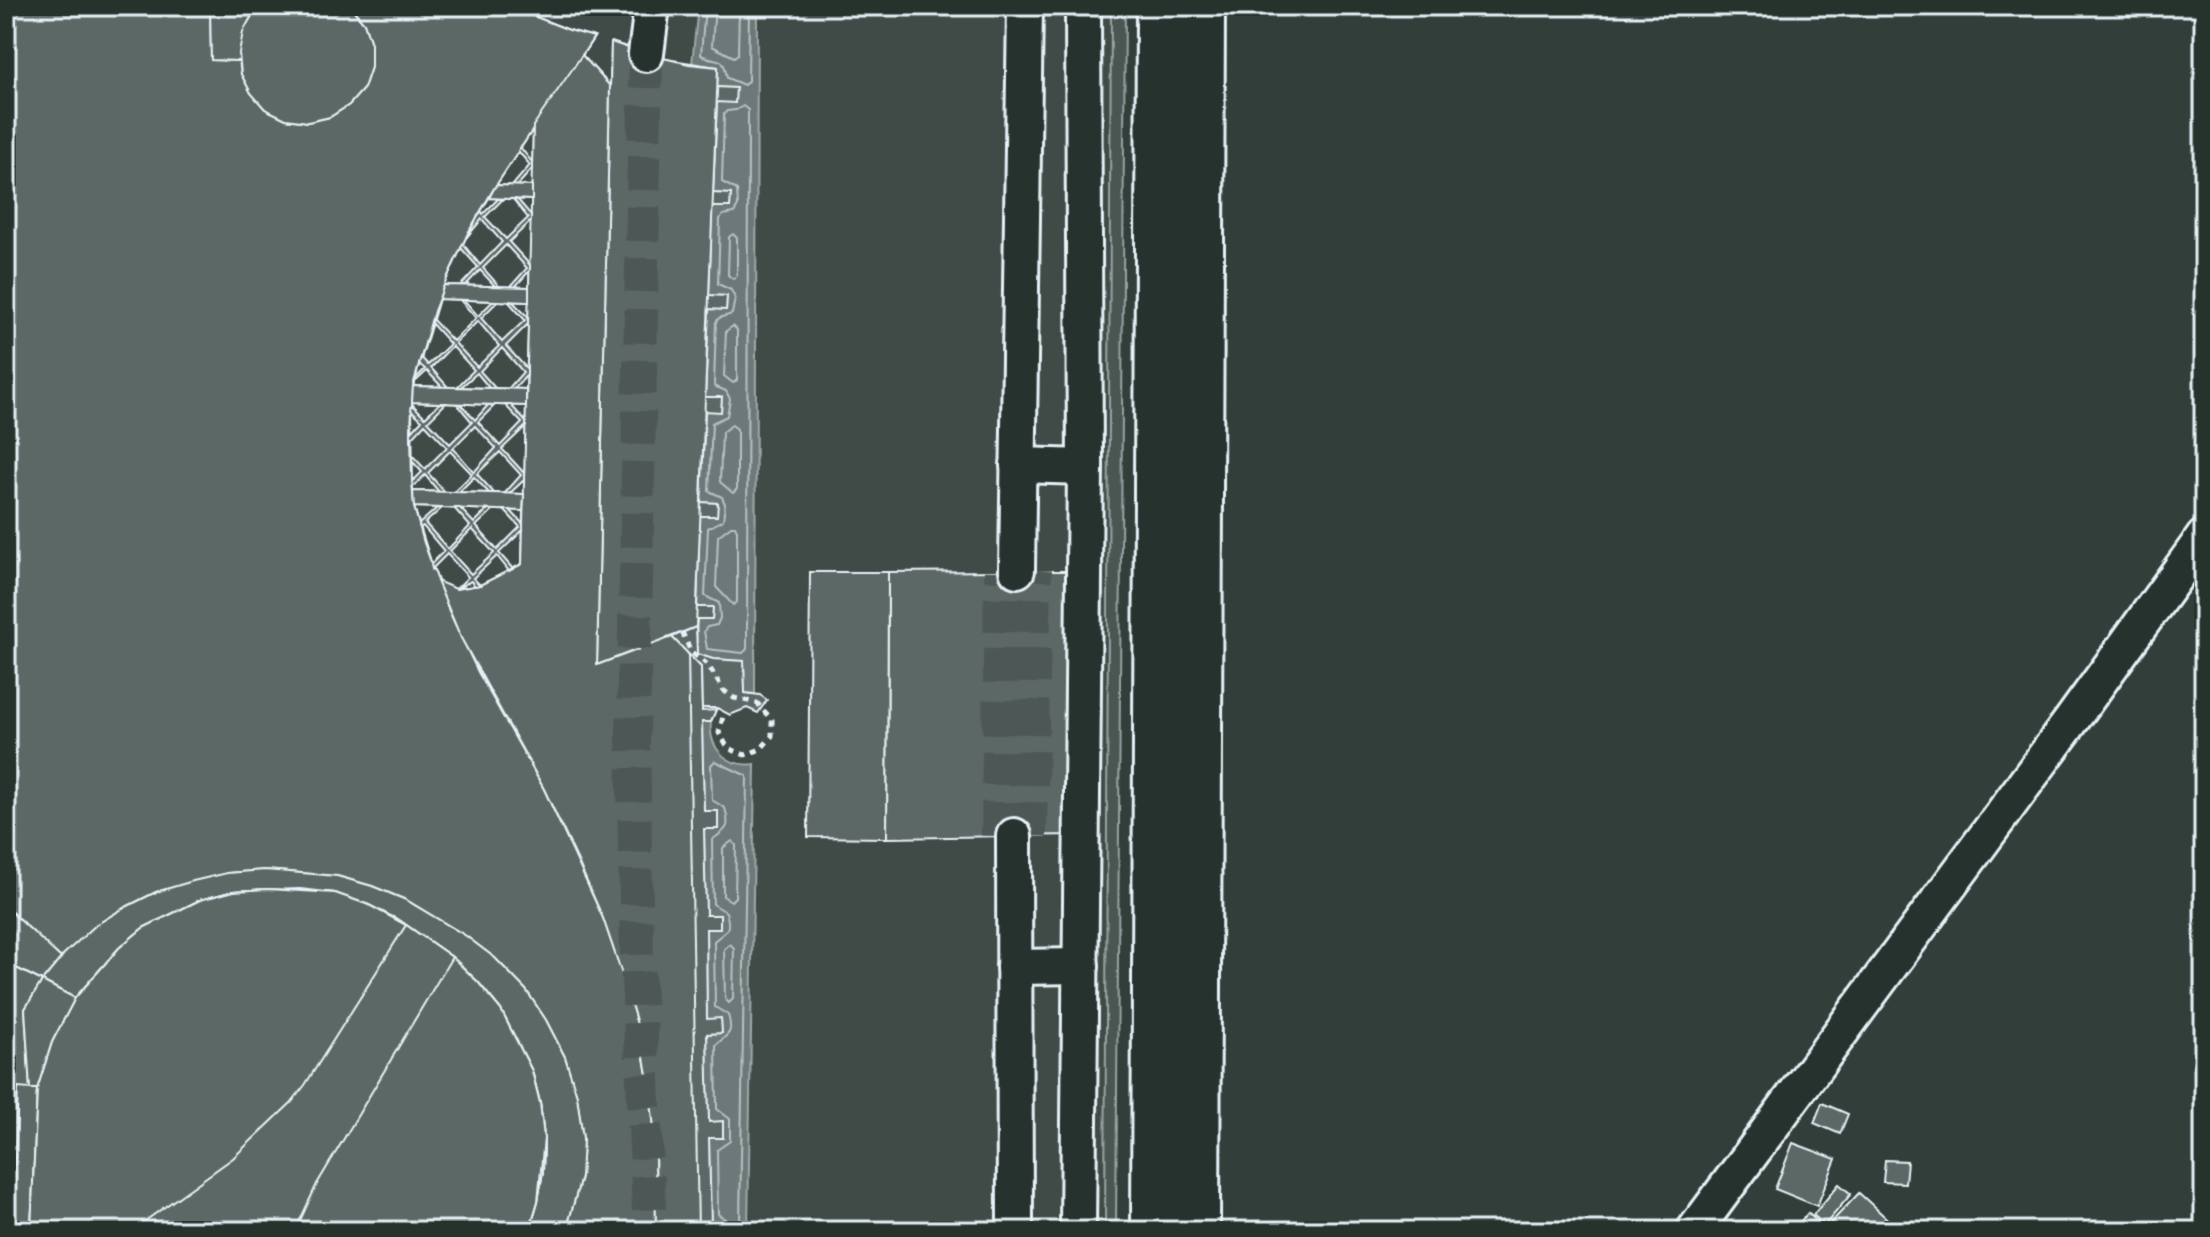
<svg xmlns="http://www.w3.org/2000/svg" width="2210" height="1237" font-family="Kalam,sans-serif">
	<rect width="100%" height="100%" fill="#323e39"/>
	<filter id="ink" filterUnits="userSpaceOnUse"><feTurbulence type="fractalNoise" baseFrequency=".0125" numOctaves="2"/><feDisplacementMap in="SourceGraphic" scale="16" xChannelSelector="R" yChannelSelector="G"/><feConvolveMatrix kernelMatrix="1 2 1 2 8 2 1 2 1" color-interpolation-filters="sRGB"/></filter>
	<g filter="url(#ink)">
		<polygon fill="#3f4b46" points="6,6 1111,6 1105,1231 6,1231"/>
		<polygon fill="#495651" stroke="#98a4a4" stroke-width="2" points="1111,6 1125,6 1116,1231 1105,1231"/>
		<g fill="#6d7978" stroke="#9ea9ab" stroke-width="2">
			<polygon points="698,6 757,6 755,694 745,693 744,661 713,659 697,654 697,619 712,619 713,608 697,607 700,516 716,516 717,503 701,502 705,411 721,411 722,398 705,397 709,309 726,310 727,296 709,295 712,207 730,206 731,194 713,193 717,102 735,88 717,87 718,67 692,64"/>
			<path d="M702,722H711C708,749 728,768 755,764L748,1231H725L724,1226L711,1227L709,1138H723V1122H709L707,1034L722,1033L721,1019H707L706,929H720V916L706,915L704,829L718,828V812L704,811Z"/>
		</g>
		<g fill="none" stroke-linecap="round" stroke-linejoin="round">
			<g stroke="#b7c1c5" stroke-width="2">
				<path d="M705,6L701,55C720,64 723,53 727,78L744,85L748,81L749,6"/>
				<polyline points="715,6 712,46 734,57 738,54 739,6"/>
				<polygon points="743,106 748,110 747,649 743,653 707,649 704,631 707,627 717,625 720,618 719,603 705,596 708,528 723,520 725,504 722,497 709,491 712,423 727,416 730,399 726,391 714,386 716,322 719,318 732,314 735,298 731,290 718,284 720,219 723,215 734,213 738,206 737,190 722,182 724,114 727,111 736,110"/>
				<polygon points="733,234 737,238 737,276 733,279 728,275 729,237"/>
				<polygon points="733,326 737,330 737,380 733,383 724,376 726,331"/>
				<polygon points="732,425 737,429 737,489 733,493 720,482 722,432"/>
				<polygon points="731,526 735,526 737,530 737,601 733,605 716,587 718,536"/>
				<path d="M715,761L747,776L740,1223L736,1227L718,1214L717,1150L730,1141V1119L717,1109L716,1045C727,1034 734,1035 728,1015L715,1007L714,941C725,931 732,932 726,912L713,904L712,840C726,829 731,830 725,808L712,800L711,765Z"/>
				<polygon points="732,841 736,845 735,897 731,901 723,896 723,848"/>
				<polygon points="730,944 734,948 733,999 729,1003 725,999 724,949"/>
			</g>
		</g>
		<g fill="#5c6865" stroke="#e8f1f8" stroke-width="2" fill-rule="evenodd">
			<path d="M6,6H508L569,30L594,37L582,55L610,86L611,42L665,59L718,67L717,87L736,88L735,103L717,102L713,193L731,194L730,207H712L709,295L727,296L726,310L709,309L705,397H722L721,412L705,411L701,502L718,503L717,516H700L697,607H713L712,619H697L696,627L672,637L701,667L702,711L716,710L711,722H702L704,811H718V829H704L706,915H720V929H706L707,1019L721,1018L722,1033L707,1034L709,1122L723,1121V1138H709L711,1227L724,1226L725,1231H6ZM533,126L532,186L496,185ZM489,198L532,200L529,287L444,285L468,233ZM439,299L529,302L526,389L413,386ZM412,402L526,406L524,494L413,491ZM414,507L523,511L522,564L480,585L456,589L446,586L437,581Z"/>
			<polygon points="6,6 508,6 569,30 594,37 493,190 468,233 447,278 434,311 413,386 411,429 412,482 414,507 424,543 449,611 478,672 544,789 603,918 622,974 640,1034 650,1092 655,1137 656,1231 6,1231 6,963 42,981 61,958 6,907"/>
			<polygon points="6,6 210,6 211,60 239,61 241,74 251,93 265,109 286,119 308,122 330,117 349,105 364,88 371,67 371,44 364,23 350,6 508,6 569,30 594,37 493,190 468,233 447,278 434,311 413,386 411,429 412,482 414,507 424,543 449,611 478,672 544,789 603,918 622,974 640,1034 650,1092 655,1137 656,1231 566,1231 581,1177 583,1139 577,1096 565,1057 546,1020 526,990 495,958 466,936 406,900 372,886 337,876 265,870 227,873 156,892 124,908 96,925 61,958 6,907"/>
			<polygon points="210,6 262,6 253,14 243,32 239,61 211,60"/>
			<polygon points="262,6 350,6 364,23 371,44 371,67 364,88 349,105 330,117 308,122 286,119 265,109 251,93 241,74 239,53 243,32 253,14"/>
			<polygon points="611,42 646,54 689,64 718,67 696,627 597,665"/>
			<polygon points="582,55 610,86 597,665 672,637 688,653 698,1231 656,1231 655,1137 650,1092 640,1034 622,974 603,918 576,857 544,789 461,638 437,581 456,589 480,585 522,564 533,126"/>
			<polygon points="520,147 532,162 532,169 517,186 512,186 530,165 518,151"/>
			<polygon points="496,185 532,186 532,200 489,198"/>
			<polygon points="498,199 503,199 485,217 506,239 528,218 513,199 518,200 531,215 531,221 509,242 530,265 530,270 515,287 511,286 527,268 506,245 483,268 499,286 495,286 480,270 466,285 461,285 478,267 461,248 463,244 480,265 502,242 482,219 466,238 481,211 483,214"/>
			<polygon points="444,285 529,287 529,302 439,299"/>
			<path d="M460,300H464L478,316L493,301H498L481,318L502,342L525,320L508,301L513,302L528,317V324L506,346L527,369V375L514,389H508L523,372L502,348L480,371L496,389H490L477,373L461,387H457L474,370L452,346L431,368L448,387H442L427,371L414,383L416,378L425,369L419,364L421,357L428,365L450,344L431,323L432,319L453,341L476,318ZM478,321L499,346L477,367L455,343Z"/>
			<polygon points="413,386 526,389 526,406 412,402"/>
			<path d="M440,403H446L428,421L450,444L472,422L457,404H461L475,420L488,405H495L478,422L500,446L522,423L505,405H511L526,422V426L502,449L524,473V480L509,494H504L521,475L500,452L477,474L495,494H490L474,477L459,492H454L472,474L450,451L428,473L445,492H439L425,475L413,487L412,482L422,472L412,461V455L425,469L447,447L425,424L411,439V432L422,420L411,410L412,404L425,417ZM475,426L496,448L474,472L453,448Z"/>
			<polygon points="413,491 524,494 523,511 414,507"/>
			<path d="M437,508H442L425,523L448,549L470,526L454,508H460L474,523L487,510H493L476,526L497,550L520,527L504,510H510L523,524V530L499,553L513,569L509,571L497,556L473,578L480,585L475,586L471,581L456,589L468,577L447,554L432,569L431,564L444,551L423,526L420,528L419,524ZM472,529L494,553L471,574L450,551Z"/>
			<polygon points="1001,571 1072,571 1074,835 887,838 888,572"/>
			<polygon points="810,572 888,572 887,838 808,837"/>
			<polygon points="696,627 697,654 713,659 744,661 745,693 760,695 767,700 758,713 747,708 730,715 717,708 702,708 701,667 672,637"/>
			<polygon points="265,870 337,876 372,886 406,900 466,936 495,958 526,990 546,1020 565,1057 577,1096 583,1139 581,1177 566,1231 529,1231 538,1201 543,1171 544,1138 540,1103 532,1071 501,1010 478,982 452,957 399,920 369,905 335,893 300,889 234,891 200,900 143,928 119,948 75,998 42,981 64,954 96,925 124,908 156,892 193,881 227,873"/>
			<polygon points="268,889 335,893 399,920 452,957 478,982 501,1010 532,1071 540,1103 544,1138 543,1171 538,1201 529,1231 31,1231 37,1089 52,1042 75,998 119,948 143,928 200,900 234,891"/>
			<polygon points="268,889 335,893 399,920 452,957 478,982 501,1010 532,1071 540,1103 544,1138 543,1171 538,1201 529,1231 31,1231 37,1089 52,1042 75,998 119,948 143,928 200,900 234,891"/>
			<polygon points="268,889 335,893 369,905 406,925 305,1085 291,1103 233,1158 131,1231 31,1231 37,1089 52,1042 75,998 119,948 143,928 200,900 234,891"/>
			<polygon points="6,907 61,958 42,981 6,963"/>
			<polygon points="452,957 478,982 501,1010 532,1071 540,1103 544,1138 538,1201 529,1231 295,1231 317,1184"/>
			<polygon points="6,963 42,981 25,1009 30,1089 18,1088 12,1231 6,1231"/>
			<polygon points="42,981 75,998 52,1042 37,1089 30,1089 25,1009"/>
			<polygon points="1822,1103 1848,1114 1840,1134 1814,1123"/>
			<polygon points="1793,1143 1836,1159 1817,1206 1775,1189"/>
			<polygon points="1885,1160 1907,1161 1905,1183 1883,1182"/>
			<polygon points="1839,1184 1851,1194 1825,1225 1813,1215"/>
			<polygon points="1859,1193 1895,1226 1890,1231 1823,1231"/>
			<polygon points="1808,1213 1823,1227 1819,1231 1792,1231"/>
		</g>
		<g fill="none" stroke-linecap="round" stroke-linejoin="round">
			<g stroke="#4d5956" stroke-width="34" stroke-dasharray="34 17" stroke-linecap="butt">
				<polyline points="646,54 633,737 637,955 650,1231"/>
				<polyline points="998,836 1001,571"/>
				<polyline points="1030,836 1035,570"/>
			</g>
			<g stroke="#e8f1f8" stroke-width="40">
				<g id="minor">
					<polyline points="646,54 652,6"/>
					<polyline points="1018,465 1085,467"/>
					<polyline points="1017,570 1025,6"/>
					<polyline points="1014,836 1015,1231"/>
					<polyline points="1014,967 1081,966"/>
					<polyline points="1078,1231 1085,467 1083,6"/>
					<polyline points="1694,1231 2071,721 2204,537"/>
				</g>
			</g>
			<g stroke="#e8f1f8" stroke-width="50">
				<g id="highway">
					<polyline points="1154,1231 1159,6"/>
					<polyline points="1197,1231 1202,6"/>
				</g>
			</g>
			<polyline stroke="#e8f1f8" stroke-width="5" stroke-dasharray="6 6" stroke-linecap="butt" points="682,632 691,652 708,665 723,690 734,698 757,703 772,720 772,736 761,749 745,755 728,748 719,733 724,712"/>
			<use href="#minor" stroke="#26332d" stroke-width="34"/>
			<use href="#highway" stroke="#26332d" stroke-width="44"/>
		</g>
	</g>
	<rect width="2210" height="1237" fill="none" stroke="#26332d" stroke-width="32"/>
	<rect x="16" y="16" width="2178" height="1205" fill="none" stroke="#e8f1f8" stroke-width="3" filter="url(#ink)"/>
</svg>
